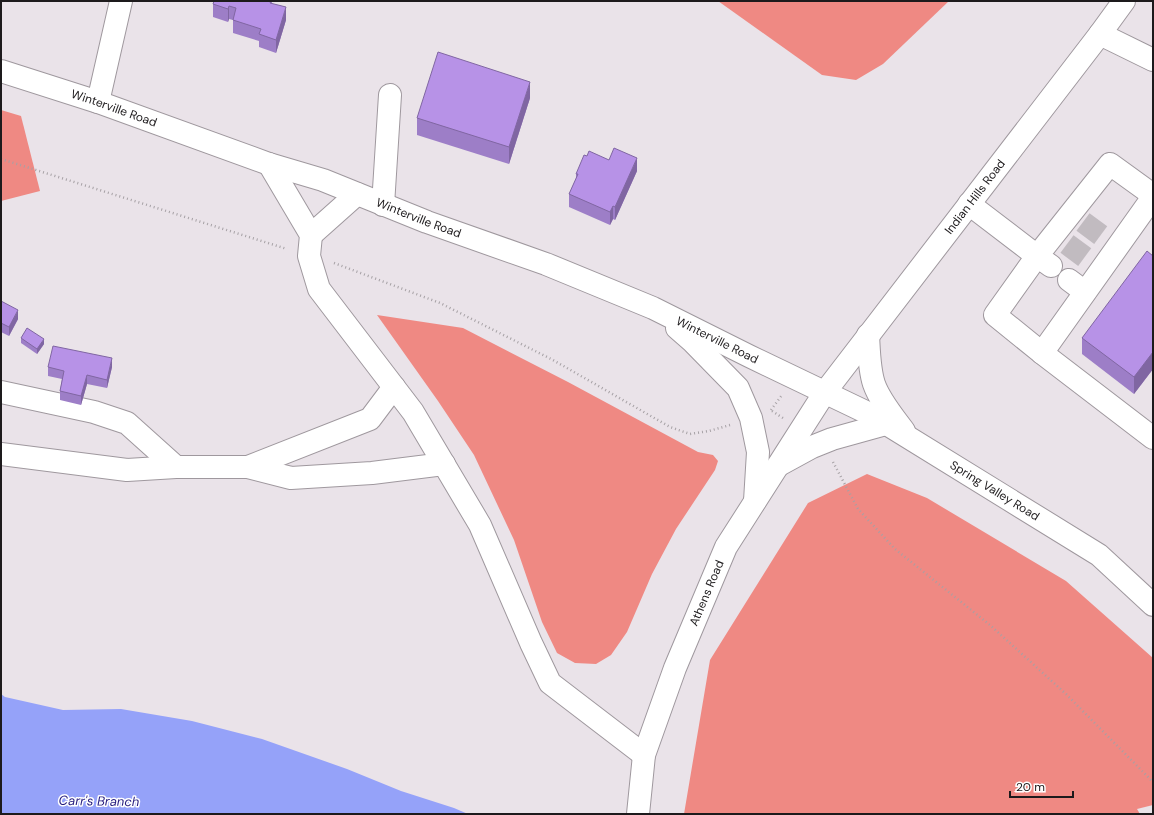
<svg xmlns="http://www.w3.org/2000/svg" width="1154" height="815" font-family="'DM Sans',sans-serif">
	<rect width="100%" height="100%" fill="#eae3e9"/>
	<g fill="#ef8983">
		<polygon points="718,1 949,1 883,64 856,80 822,75"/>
		<polygon points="1,110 21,116 40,191 1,201"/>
		<polygon points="377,315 463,328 568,382 698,452 713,455 718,461 715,470 676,529 652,574 627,632 611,655 596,664 575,663 557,653 542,622 514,540 474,455 438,401"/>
		<polygon points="867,474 927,498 1066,581 1153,658 1153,805 1137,809 1140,814 684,814 710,660 808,503"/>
	</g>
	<polygon fill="#95a2f9" points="1,694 5,697 63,710 121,709 192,721 262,739 347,769 401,791 454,808 468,814 1,814"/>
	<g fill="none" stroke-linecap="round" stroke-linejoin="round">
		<g stroke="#c1bbc0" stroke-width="22" stroke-dasharray="22 11" stroke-linecap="butt">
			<polyline points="1083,222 1102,236"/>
			<polyline points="1067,244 1086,258"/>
		</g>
		<g stroke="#9f989e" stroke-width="24">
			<g id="minor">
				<polyline points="1100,34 1153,60"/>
				<path id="s1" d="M1,71L98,102L269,164L323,180L427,222L546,264L653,308L749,356L872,415L1099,555L1153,605"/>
				<polyline points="98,102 121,1"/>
				<polyline points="269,164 311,235 309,256 319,289 413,412 480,525 531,643 550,683 644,755"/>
				<polyline points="969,204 1037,256 995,315 1042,353 1153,438"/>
				<polyline points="383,205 390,95"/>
				<polyline points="311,235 357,194"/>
				<polyline points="1051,266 1037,256 1110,164 1153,195"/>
				<polyline points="1069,280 1085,292"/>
				<polyline points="677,328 693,342 738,388 751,418 758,452 755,501"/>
				<path d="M868,335C869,351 869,369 874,384C880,401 893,416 904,431"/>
				<polyline points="1042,353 1153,197"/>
				<polyline points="1,392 94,412 127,423 176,467"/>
				<polyline points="1,454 127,470 176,467 248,467 291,478 372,473 444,464"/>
				<polyline points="779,465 812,447 832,439 886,424"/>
				<polyline points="248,467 370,419 394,387"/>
				<path id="s2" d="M638,814L644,755L675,668L726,547L825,392L1100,34L1124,1"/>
			</g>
		</g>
		<g stroke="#a6a1a5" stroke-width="2.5" stroke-dasharray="1 3" stroke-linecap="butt">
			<polyline points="1,159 287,249"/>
			<polyline points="334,263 440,303 553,360 670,427 690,434 709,431 730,425"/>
			<polyline points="771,410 782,395"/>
			<polyline points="772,411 783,418"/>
			<polyline points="833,462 858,509 895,549 990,625 1066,694 1153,782"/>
		</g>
		<use href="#minor" stroke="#fff" stroke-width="22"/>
	</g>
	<g fill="#9d7ec7">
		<polygon points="272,1 272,3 286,20 276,53 259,47 259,41 233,33 233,20 229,19 228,22 213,17 213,4"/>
		<polygon points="530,98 509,164 417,135 417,118"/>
		<polygon points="637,171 615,220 613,219 610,225 569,207 569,194 576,179 576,174"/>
		<polygon points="1153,256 1153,369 1134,394 1082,354 1082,338"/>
		<polygon points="1,301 18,319 9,336 1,332"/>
		<polygon points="21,338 44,344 37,354 21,343"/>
		<polygon points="48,367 112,367 107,388 87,384 81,405 60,400 60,391 62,379 48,376"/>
	</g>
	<g fill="#8066a2">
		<polygon points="229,6 229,19 228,22 228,9"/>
		<polygon points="286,7 286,20 276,53 276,40"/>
		<polygon points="530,82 530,98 509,164 509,147"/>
		<polygon points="637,158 637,171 615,220 615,207"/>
		<polygon points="613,206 613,219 610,225 610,212"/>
		<polygon points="18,310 18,319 9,336 9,327"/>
		<polygon points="44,339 44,344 37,354 37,349"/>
		<polygon points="1153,352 1153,369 1134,394 1134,377"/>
		<polygon points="112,358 112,367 107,388 107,380"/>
		<polygon points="87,375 87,384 81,405 81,396"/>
	</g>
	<g fill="#b792e7" stroke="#8066a2">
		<polygon points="214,1 271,1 270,3 286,7 276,40 259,34 261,29 233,20 236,8 229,6 228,9 213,4"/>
		<polygon points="438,52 530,82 509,147 417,118"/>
		<polygon points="614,148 637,158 615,207 613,206 610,212 569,194 578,174 576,174 584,155 587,156 589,151 609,160"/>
		<polygon points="1147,251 1153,256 1153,352 1134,377 1082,338"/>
		<polygon points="1,301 18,310 9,327 1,323"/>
		<polygon points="27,328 44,339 37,349 21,338"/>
		<polygon points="53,346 112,358 107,380 87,375 81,396 60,391 64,371 48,367"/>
	</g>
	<g text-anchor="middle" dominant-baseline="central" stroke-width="3" stroke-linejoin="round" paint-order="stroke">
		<g font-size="12" fill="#1d1a1c" stroke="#fff">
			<text stroke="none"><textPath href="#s1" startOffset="119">Winterville Road</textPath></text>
			<text stroke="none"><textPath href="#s2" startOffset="713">Indian Hills Road</textPath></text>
			<text stroke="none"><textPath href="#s1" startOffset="443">Winterville Road</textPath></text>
			<text stroke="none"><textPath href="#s1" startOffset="766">Winterville Road</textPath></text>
			<text stroke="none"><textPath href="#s1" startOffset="1082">Spring Valley Road</textPath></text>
			<text stroke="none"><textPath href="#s2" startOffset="233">Athens Road</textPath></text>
		</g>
		<g font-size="13" font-style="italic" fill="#231a7d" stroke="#fff">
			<text transform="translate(99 801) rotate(1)">Carr's Branch</text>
		</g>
	</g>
	<rect width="1154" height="815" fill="none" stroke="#1d1a1c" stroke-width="4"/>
	<path d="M1010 791v6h63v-6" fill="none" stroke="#1d1a1c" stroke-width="2"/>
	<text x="1016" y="791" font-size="12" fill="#1d1a1c" stroke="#ffffff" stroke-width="3" paint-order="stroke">20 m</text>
</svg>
